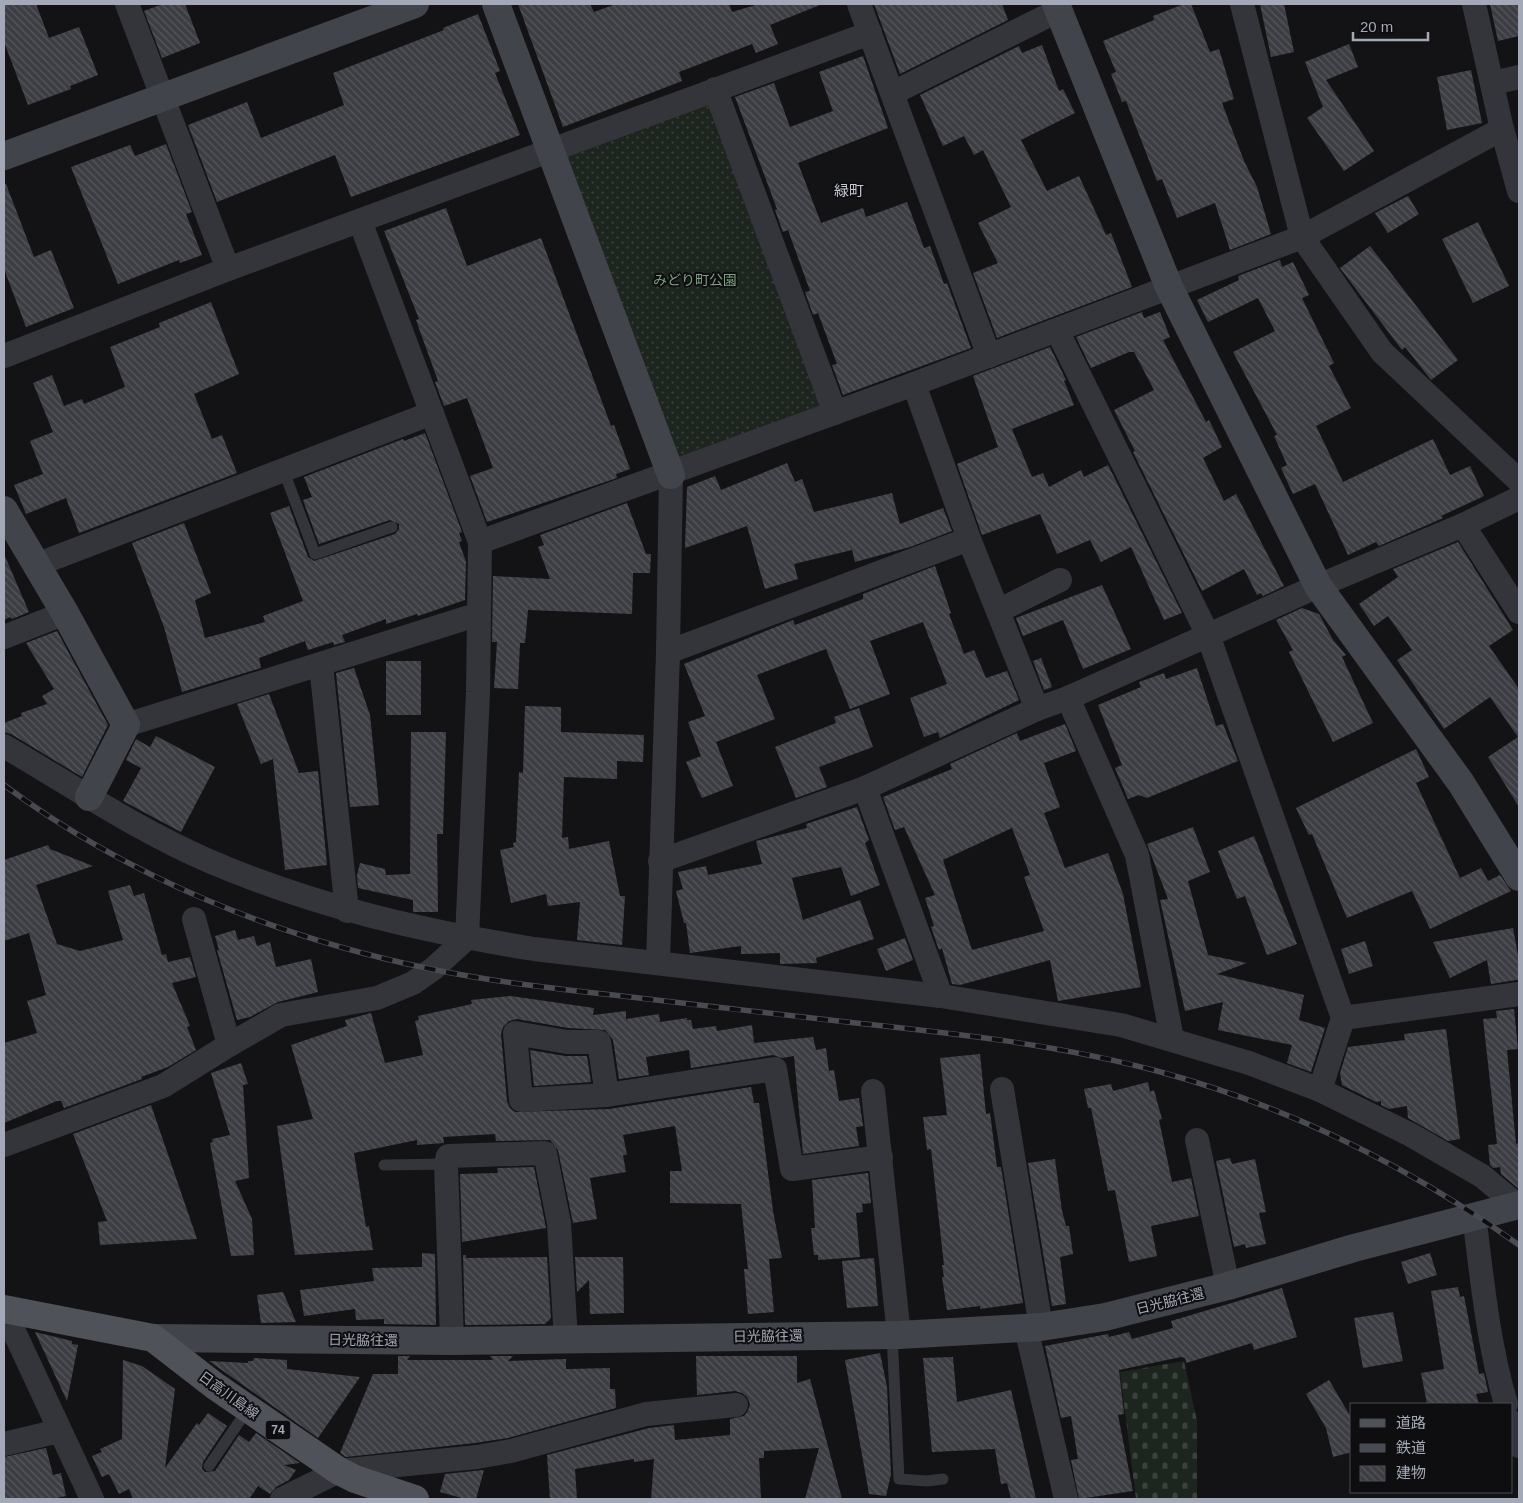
<svg xmlns="http://www.w3.org/2000/svg" width="1523" height="1503" font-family="Helvetica,'Noto Sans JP',sans-serif">
	<defs>
		<pattern id="grass-dots" width="8" height="8" patternUnits="userSpaceOnUse" patternTransform="scale(1.25)"><rect width="8" height="8" fill="#1d251f"/><path d="M2 2h.1M6 6h.1" fill="none" stroke="#3b423d" stroke-width="1.8" stroke-linecap="round"/></pattern>
		<pattern id="cemetery-stones" width="16" height="16" patternUnits="userSpaceOnUse" patternTransform="scale(1.25)"><rect width="16" height="16" fill="#1d251f"/><path d="M2 7V4a2 2 0 0 1 4 0v3zM10 15v-3a2 2 0 0 1 4 0v3z" fill="#3b423d"/></pattern>
		<pattern id="building-back-hatch" width="6" height="6" patternUnits="userSpaceOnUse" patternTransform="scale(1.25)"><rect width="6" height="6" fill="#3d3e43"/><path d="M-1 5l2 2M0 0l6 6M5-1l2 2" fill="none" stroke="#56575c"/></pattern>
	</defs>
	<rect width="100%" height="100%" fill="#131315"/>
	<polygon fill="url(#grass-dots)" points="710,103 824,404 679,458 566,157"/>
	<polygon fill="url(#cemetery-stones)" points="1184,1361 1197,1421 1197,1498 1136,1499 1120,1372"/>
	<g fill="url(#building-back-hatch)" fill-rule="evenodd">
		<polygon points="4,4 36,4 49,38 79,27 98,75 70,86 71,89 28,105 4,42"/>
		<polygon points="163,4 185,4 200,43 162,58 144,11"/>
		<polygon points="518,4 590,4 594,12 616,4 729,4 732,12 759,4 820,5 770,25 778,44 756,53 752,44 679,72 682,81 563,127"/>
		<polygon points="874,4 1002,4 1008,20 900,74"/>
		<polygon points="1184,4 1191,4 1210,52 1219,49 1234,99 1222,103 1244,161 1257,187 1271,234 1230,250 1215,203 1177,218 1162,179 1157,181 1126,101 1122,102 1111,74 1116,72 1103,41 1154,20 1153,16"/>
		<polygon points="1260,4 1284,4 1294,52 1271,57"/>
		<polygon points="1490,4 1519,4 1519,36 1498,41"/>
		<polygon points="478,14 500,71 495,73 520,135 351,197 335,155 217,202 188,125 247,102 261,138 344,105 333,73 444,30 443,28"/>
		<polygon points="1349,44 1358,67 1326,80 1374,151 1344,171 1307,118 1323,107 1305,62"/>
		<polygon points="1042,45 1059,91 1063,89 1075,113 1021,140 1047,191 1079,176 1106,235 1111,233 1132,287 997,338 973,273 998,263 978,223 1011,207 983,150 974,155 964,136 943,146 920,95 1019,46 1022,53"/>
		<polygon points="863,56 888,128 798,163 821,223 863,208 866,217 907,202 924,248 930,246 944,284 947,283 971,348 843,395 832,365 837,364 818,313 813,315 805,292 810,291 788,230 783,232 775,210 777,209 735,97 774,83 790,127 833,111 819,72"/>
		<polygon points="1471,70 1482,123 1447,130 1437,77"/>
		<polygon points="166,144 192,212 186,214 202,255 180,263 179,260 118,284 71,167 130,145 135,156"/>
		<polygon points="4,184 6,184 34,257 51,250 74,308 26,327 4,269"/>
		<polygon points="1408,196 1419,214 1388,233 1375,213"/>
		<polygon points="446,208 467,266 541,238 611,426 614,425 630,469 616,474 617,478 487,522 470,476 493,468 467,398 444,406 435,382 438,381 416,320 419,319 384,231"/>
		<polygon points="1478,222 1509,286 1473,303 1442,239"/>
		<polygon points="1370,246 1458,360 1431,380 1405,347 1402,350 1340,268"/>
		<polygon points="1280,260 1282,267 1293,262 1309,295 1302,298 1334,363 1329,366 1351,408 1316,426 1343,482 1433,439 1450,475 1470,466 1484,496 1441,516 1443,518 1379,546 1376,542 1348,555 1315,484 1293,494 1281,468 1287,465 1274,436 1277,435 1233,352 1275,331 1258,298 1208,322 1197,300 1239,280 1238,276"/>
		<polygon points="211,302 239,374 194,394 212,439 222,435 237,473 79,533 66,498 26,514 14,485 43,474 30,441 53,432 33,383 52,375 64,406 82,399 84,404 125,387 110,347 160,327 159,323"/>
		<polygon points="1142,312 1144,318 1160,312 1170,337 1163,340 1206,422 1209,420 1222,447 1203,458 1224,501 1236,494 1284,586 1263,596 1261,593 1257,595 1244,569 1202,591 1133,452 1135,451 1114,410 1154,390 1134,352 1129,352 1091,368 1076,337"/>
		<polygon points="1050,347 1066,380 1064,381 1074,405 1012,429 1032,477 1043,473 1049,487 1081,470 1084,477 1108,465 1182,613 1164,620 1131,547 1101,562 1090,540 1057,554 1040,514 982,535 957,464 998,447 973,376"/>
		<polygon points="425,433 462,532 459,533 462,541 459,542 466,562 465,600 418,616 417,614 386,624 386,619 342,635 345,642 334,645 333,642 308,650 305,641 259,658 261,668 182,692 164,627 132,543 184,523 211,593 195,600 205,638 265,622 263,616 303,601 270,513 289,506 308,557 314,561 395,534 399,529 399,524 390,520 319,544 303,500 312,497 304,477 403,439 404,441"/>
		<polygon points="787,463 795,482 802,479 814,512 892,493 900,524 943,508 952,531 910,547 855,562 852,550 794,564 798,579 765,589 747,526 685,548 687,487 715,476 721,490"/>
		<polygon points="627,503 646,554 651,554 650,573 633,573 632,614 528,610 525,643 520,643 518,689 494,688 497,642 492,642 493,576 550,579 538,547 544,545 540,535"/>
		<polygon points="1458,542 1513,630 1489,646 1519,689 1519,807 1488,757 1518,737 1490,697 1444,729 1397,660 1412,650 1388,616 1374,626 1359,604 1398,577 1393,569"/>
		<polygon points="4,554 29,612 12,619 10,617 4,620"/>
		<polygon points="935,566 951,613 949,614 964,654 974,650 986,678 1007,671 1019,700 940,738 938,732 924,737 910,698 947,684 923,622 870,641 890,694 850,709 826,649 757,675 775,719 716,742 733,786 702,798 686,762 701,756 688,722 705,716 684,664 793,620 795,625 863,599 863,594"/>
		<polygon points="1102,585 1131,649 1083,669 1063,620 1023,636 1016,618"/>
		<polygon points="1302,608 1319,614 1333,640 1346,655 1342,657 1373,723 1333,742 1289,652 1293,650 1276,620"/>
		<polygon points="57,631 108,725 82,777 11,734 4,732 4,723 22,716 21,713 47,704 42,696 54,689 26,643"/>
		<polygon points="1041,658 1052,687 1044,690 1033,661"/>
		<rect x="386" y="661" width="35" height="54"/>
		<polygon points="354,668 370,715 379,805 350,807 336,673"/>
		<polygon points="1197,668 1216,726 1223,724 1238,761 1147,798 1139,795 1128,799 1115,768 1122,765 1098,705 1141,687 1139,682 1164,673 1166,679"/>
		<polygon points="269,694 299,773 318,771 327,865 285,870 273,759 261,764 237,704"/>
		<polygon points="525,706 561,707 561,732 644,735 643,762 617,761 617,779 564,777 562,838 568,837 569,849 609,841 620,896 625,896 622,945 577,940 580,902 548,906 546,894 511,903 500,850 514,847 513,843 516,842 519,772 523,773"/>
		<polygon points="859,708 873,747 819,767 827,787 796,798 775,747 836,723 834,717"/>
		<path d="M1065,724L1076,751L1044,763L1060,807L1044,813L1065,868L1108,853L1123,894L1141,987L1058,1001L1050,960L960,985L952,984L942,948L939,950L931,927L934,926L925,898L935,895L904,827L895,830L883,797L952,769L950,764L1017,733L1020,741ZM1012,828L1030,875L1024,877L1044,931L972,950L943,860Z"/>
		<polygon points="411,732 446,732 443,834 437,834 438,912 413,912 413,900 358,888 357,875 360,863 385,869 386,875 410,874"/>
		<polygon points="156,736 215,767 181,832 123,801 141,768 126,760 136,739 150,747"/>
		<polygon points="1416,749 1429,777 1416,783 1460,878 1481,868 1488,881 1500,875 1511,891 1430,929 1412,891 1347,918 1312,834 1309,835 1296,808"/>
		<polygon points="857,807 869,840 865,843 880,885 851,896 841,867 792,878 803,920 860,900 874,939 816,958 817,963 780,964 780,953 741,954 741,946 690,953 686,923 684,923 676,891 683,889 678,872 706,866 708,875 762,864 756,841 807,828 806,824"/>
		<polygon points="1193,827 1210,872 1188,881 1208,955 1247,963 1217,974 1304,995 1299,1020 1325,1028 1311,1072 1287,1063 1292,1045 1218,1030 1223,1002 1185,1011 1160,900 1168,899 1147,844"/>
		<polygon points="1254,836 1297,944 1267,955 1245,896 1237,899 1218,851"/>
		<polygon points="48,845 50,849 93,866 36,885 57,944 80,951 123,940 108,891 130,885 134,896 144,893 162,955 166,954 168,962 190,957 196,977 172,983 190,1026 187,1027 196,1050 168,1067 141,1077 142,1079 64,1108 61,1101 57,1101 4,1123 4,1043 37,1033 27,1001 46,995 29,933 4,941 4,860"/>
		<polygon points="1513,928 1519,961 1519,980 1516,980 1491,984 1487,960 1450,978 1433,942"/>
		<polygon points="235,930 238,940 254,936 257,946 270,942 276,967 311,959 318,992 278,1002 250,1017 237,1020 217,950 219,950 215,936"/>
		<polygon points="905,938 913,960 886,971 877,949"/>
		<polygon points="1365,941 1373,966 1349,974 1341,949"/>
		<polygon points="511,996 594,1008 593,1015 626,1011 626,1019 659,1014 660,1022 687,1018 687,1020 691,1020 693,1029 716,1026 717,1031 752,1025 754,1043 813,1037 816,1050 826,1048 829,1071 834,1070 839,1101 859,1098 863,1126 856,1127 859,1146 803,1154 794,1056 782,1058 773,1055 691,1068 689,1050 646,1057 649,1075 619,1079 613,1040 605,1030 568,1028 517,1019 509,1021 503,1027 501,1034 507,1101 510,1108 515,1112 609,1109 751,1087 754,1103 759,1103 773,1211 782,1258 769,1259 774,1312 748,1314 744,1269 748,1269 741,1204 670,1203 670,1171 682,1171 675,1126 623,1135 627,1155 623,1155 626,1172 590,1178 597,1219 573,1223 558,1150 550,1140 496,1141 495,1134 443,1137 444,1143 417,1145 417,1140 354,1153 366,1227 369,1226 373,1250 295,1255 277,1126 313,1119 291,1045 347,1026 345,1020 371,1013 385,1063 423,1055 415,1021 419,1020 418,1016 472,1004 471,1000"/>
		<polygon points="1514,1009 1518,1049 1507,1050 1516,1144 1519,1143 1519,1189 1501,1174 1500,1167 1493,1168 1490,1165 1488,1145 1497,1144 1483,1019 1497,1018 1496,1011"/>
		<polygon points="1446,1029 1460,1139 1448,1141 1408,1118 1407,1106 1389,1109 1381,1105 1381,1101 1376,1102 1342,1085 1340,1073 1348,1047 1405,1040 1404,1034"/>
		<polygon points="530,1050 565,1056 587,1056 591,1082 534,1086"/>
		<polygon points="980,1054 986,1114 990,1113 997,1167 1001,1167 1023,1303 980,1309 980,1306 947,1310 942,1277 944,1277 942,1265 944,1265 931,1149 927,1150 923,1117 947,1115 940,1058"/>
		<polygon points="241,1063 248,1084 243,1085 249,1178 235,1181 252,1219 254,1255 231,1256 210,1143 213,1142 212,1139 230,1135 211,1073"/>
		<polygon points="1148,1082 1150,1092 1154,1090 1162,1119 1159,1120 1172,1182 1191,1178 1199,1216 1151,1226 1157,1256 1129,1262 1115,1190 1108,1191 1091,1108 1088,1108 1084,1089 1111,1084 1113,1091"/>
		<polygon points="151,1105 197,1239 100,1245 98,1222 107,1221 73,1134"/>
		<polygon points="1230,1158 1232,1164 1255,1159 1266,1212 1259,1213 1266,1244 1246,1248 1245,1244 1234,1247 1216,1161"/>
		<polygon points="1055,1159 1062,1211 1066,1226 1069,1226 1073,1254 1060,1257 1066,1304 1052,1306 1028,1163"/>
		<polygon points="534,1167 546,1228 462,1242 460,1174 498,1173 497,1168"/>
		<polygon points="868,1173 871,1203 862,1204 863,1212 856,1213 860,1257 818,1260 818,1255 814,1255 811,1228 815,1228 812,1180"/>
		<polygon points="422,1253 435,1254 436,1325 384,1324 384,1319 356,1320 355,1309 304,1316 300,1290 374,1281 372,1268 422,1267"/>
		<polygon points="1430,1253 1437,1275 1408,1284 1401,1262"/>
		<polygon points="463,1255 466,1255 466,1258 547,1257 551,1318 545,1324 465,1325"/>
		<polygon points="575,1257 623,1257 624,1313 590,1314 589,1280 577,1292"/>
		<polygon points="874,1258 878,1306 847,1308 842,1261"/>
		<polygon points="1458,1287 1460,1297 1464,1296 1479,1374 1484,1373 1488,1392 1476,1394 1479,1404 1427,1404 1421,1373 1444,1369 1431,1291"/>
		<polygon points="1282,1288 1297,1337 1254,1350 1252,1343 1186,1363 1185,1358 1181,1357 1119,1370 1124,1414 1118,1415 1133,1491 1079,1499 1071,1460 1078,1459 1071,1416 1061,1418 1045,1346 1108,1334 1109,1337 1129,1332 1132,1339 1173,1328 1171,1321"/>
		<polygon points="283,1292 296,1322 261,1323 257,1295"/>
		<polygon points="1393,1312 1403,1361 1363,1368 1354,1318"/>
		<polygon points="35,1332 72,1341 72,1344 78,1345 67,1401"/>
		<polygon points="880,1353 887,1387 891,1474 886,1496 869,1494 845,1360"/>
		<polygon points="398,1356 410,1356 407,1360 493,1360 490,1356 513,1356 508,1361 566,1359 566,1369 570,1369 610,1368 610,1389 615,1389 616,1408 508,1438 475,1443 346,1457 340,1453 373,1374 398,1374"/>
		<polygon points="696,1356 797,1356 797,1383 810,1379 842,1499 805,1499 819,1448 764,1451 764,1458 759,1458 761,1499 651,1499 654,1459 634,1462 634,1459 575,1469 577,1499 550,1499 547,1455 649,1428 674,1425 675,1440 730,1435 730,1419 744,1416 748,1411 750,1404 747,1397 742,1393 735,1391 697,1395"/>
		<polygon points="953,1357 957,1402 1011,1390 1036,1499 1011,1499 1007,1483 1001,1484 995,1449 932,1452 923,1358"/>
		<polygon points="254,1358 287,1360 287,1369 360,1377 318,1438 209,1361 248,1363 248,1361 253,1361"/>
		<polygon points="123,1360 142,1366 175,1389 165,1468 197,1423 199,1425 208,1413 227,1426 203,1462 202,1469 205,1472 215,1471 239,1435 249,1442 256,1433 300,1463 284,1465 296,1470 289,1480 276,1487 270,1494 258,1486 249,1499 133,1499 129,1489 119,1494 109,1474 102,1477 92,1456 102,1452 100,1449 122,1439"/>
		<polygon points="1329,1380 1352,1419 1352,1452 1333,1457 1326,1428 1306,1394"/>
		<polygon points="46,1448 53,1475 61,1473 66,1496 52,1499 4,1499 4,1457"/>
		<polygon points="484,1470 476,1499 465,1499 440,1492 445,1474"/>
	</g>
	<g fill="none" stroke-linecap="round" stroke-linejoin="round">
		<g stroke="#34353b" stroke-width="11">
			<polyline points="283,469 315,554 392,527"/>
			<polyline points="384,1165 446,1164"/>
			<polyline points="892,1335 899,1479 927,1481 943,1479"/>
			<polyline points="209,1466 248,1409"/>
		</g>
		<g stroke="#34353b" stroke-width="24">
			<polyline points="127,4 228,269"/>
			<polyline points="859,4 989,356"/>
			<polyline points="1242,4 1302,237 1382,352 1519,481"/>
			<polyline points="1474,4 1502,129 1519,191"/>
			<polyline points="1493,83 1519,77"/>
			<polyline points="715,89 835,413"/>
			<polyline points="893,93 1059,10"/>
			<polyline points="1057,330 1208,635 1343,1018 1320,1090"/>
			<polyline points="4,356 228,269 870,33"/>
			<polyline points="914,384 969,539 1037,709"/>
			<polyline points="1463,525 1519,612"/>
			<polyline points="480,542 914,384 1302,237 1502,129"/>
			<polyline points="36,565 432,413"/>
			<polyline points="998,611 1060,580"/>
			<polyline points="4,637 65,613"/>
			<polyline points="668,652 969,539"/>
			<polyline points="321,665 347,911"/>
			<polyline points="1068,698 1137,855 1172,1039"/>
			<polyline points="126,725 479,614"/>
			<path d="M4,746C71,785 137,830 209,861C314,906 421,931 534,949L941,996L1121,1025L1249,1063L1320,1090L1411,1135L1482,1176L1517,1205"/>
			<polyline points="865,788 941,996"/>
			<polyline points="660,861 865,788 1037,709 1068,698 1318,586 1463,525 1519,498"/>
			<polyline points="194,919 229,1045"/>
			<polyline points="658,963 668,652 671,475"/>
			<polyline points="1343,1018 1519,994"/>
			<polyline points="1002,1089 1041,1327"/>
			<polyline points="873,1091 899,1335"/>
			<polyline points="607,1095 599,1042 567,1042 515,1033 521,1100 607,1095 775,1069 792,1169 881,1157"/>
			<polyline points="1197,1140 1228,1286"/>
			<polyline points="4,1145 163,1086 229,1045 281,1015 377,998 413,983 433,969 467,938 478,692 480,542 360,221"/>
			<path d="M1474,1215C1482,1279 1488,1343 1506,1404"/>
			<polyline points="4,1310 92,1499"/>
			<polyline points="1026,1328 1066,1499"/>
			<polyline points="452,1341 446,1164 448,1156 545,1153 559,1223 566,1340"/>
			<polyline points="1512,1422 1519,1446"/>
			<polyline points="4,1444 59,1431"/>
			<polyline points="282,1499 339,1471 477,1457 511,1451 646,1414 736,1405"/>
		</g>
		<g stroke="#42444b" stroke-width="28">
			<polyline points="496,4 671,475"/>
			<polyline points="1056,4 1169,287 1318,586 1461,783 1519,877"/>
			<polyline points="4,156 415,4"/>
			<polyline points="4,510 65,613 126,725 89,797"/>
			<polyline points="153,1338 452,1341 899,1335 1041,1327 1105,1317 1228,1286 1354,1248 1519,1205"/>
		</g>
		<polyline stroke="#50525a" stroke-width="28" points="4,1309 153,1338 215,1386 339,1471 355,1479 415,1499"/>
		<g stroke="#494b52" stroke-width="5.5">
			<path id="rail" d="M4,785C129,878 279,938 431,969C494,982 558,989 622,996C697,1005 772,1014 847,1022C951,1033 1056,1044 1157,1071C1288,1106 1410,1167 1519,1245"/>
		</g>
		<use href="#rail" stroke="#0e0e10" stroke-width="4" stroke-dasharray="11" stroke-linecap="butt"/>
	</g>
	<g text-anchor="middle" dominant-baseline="central" stroke-width="4" stroke-linejoin="round" paint-order="stroke">
		<rect fill="#0e0e10" stroke="#777a85" stroke-width="1" x="265.5" y="1420.5" width="25" height="19" rx="4"/>
		<g font-size="12" font-weight="bold" fill="#a4a9b7">
			<text x="278" y="1430">74</text>
		</g>
		<g font-size="14" fill="#7aa37e" stroke="#0e0e10">
			<text x="695" y="280">みどり町公園</text>
		</g>
		<g font-size="14" fill="#a4a9b7" stroke="#0e0e10">
			<text transform="translate(1170 1301) rotate(-14)">日光脇往還</text>
			<text transform="translate(768 1336) rotate(-1)">日光脇往還</text>
			<text transform="translate(363 1340) rotate(1)">日光脇往還</text>
			<text transform="translate(229 1395) rotate(36)">日高川島線</text>
		</g>
		<g font-size="15" fill="#c5c8d2" stroke="#0e0e10">
			<text x="849" y="190">緑町</text>
		</g>
	</g>
	<rect width="1523" height="1503" fill="none" stroke="#a4a9b7" stroke-width="10"/>
	<rect x="1350" y="1403" width="162" height="90" fill="#0e0e10" stroke="#4a4c53"/>
	<rect x="1360" y="1419" width="25" height="8" fill="#50525a" stroke="#4a4c53"/>
	<text x="1396" y="1428" font-size="15" fill="#a4a9b7">道路</text>
	<rect x="1360" y="1444" width="25" height="8" fill="#494b52" stroke="#4a4c53"/>
	<text x="1396" y="1453" font-size="15" fill="#a4a9b7">鉄道</text>
	<rect x="1360" y="1466" width="25" height="15" fill="url(#building-back-hatch)" stroke="#4a4c53"/>
	<text x="1396" y="1478" font-size="15" fill="#a4a9b7">建物</text>
	<path d="M1353 32v8h75v-8" fill="none" stroke="#a4a9b7" stroke-width="2.5"/>
	<text x="1360" y="32" font-size="15" fill="#a4a9b7" stroke="#0e0e10" stroke-width="4" paint-order="stroke">20 m</text>
</svg>
